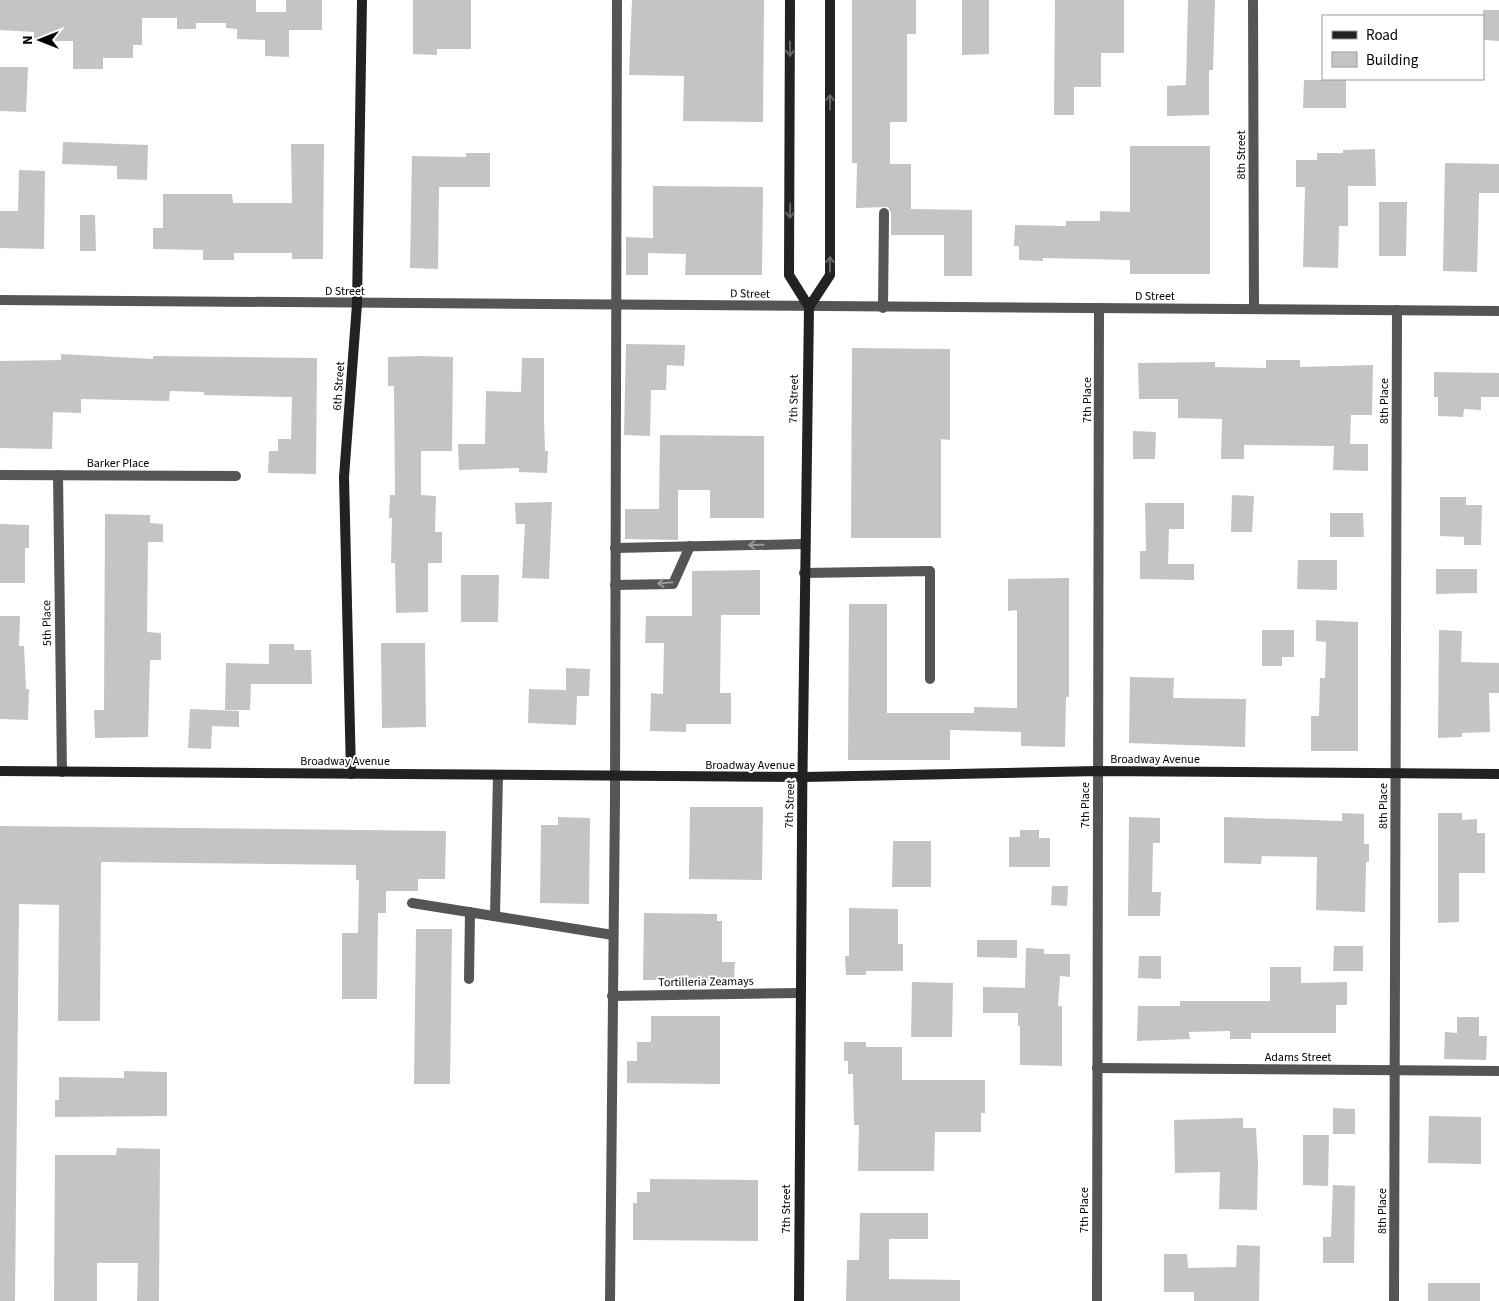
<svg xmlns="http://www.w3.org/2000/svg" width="1499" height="1301" font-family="'Source Sans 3',sans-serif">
	<rect width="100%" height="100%" fill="#fff"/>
	<g fill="#c4c4c4">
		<polygon points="0,0 256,0 256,12 286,12 286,0 322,0 322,30 289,30 289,57 265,56 265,40 237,39 237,29 226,28 226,23 196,23 196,29 177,29 177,18 142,18 142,45 133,45 133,58 103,58 103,69 73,69 73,41 34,41 34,32 0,30"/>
		<polygon points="413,0 471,0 471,49 437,49 437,55 413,54"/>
		<polygon points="632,0 764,0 763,122 683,121 684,76 629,75"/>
		<polygon points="852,0 916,0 916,34 907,34 907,122 890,122 890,164 911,164 911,209 972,210 972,276 944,276 944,235 891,235 891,213 888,207 856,208 857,163 852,163"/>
		<polygon points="962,0 989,0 989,54 962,55"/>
		<polygon points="1055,0 1124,0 1124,53 1101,53 1101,87 1074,87 1074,115 1054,115"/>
		<polygon points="1188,0 1215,0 1213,70 1209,70 1209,115 1167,116 1167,86 1186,85"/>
		<polygon points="1483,10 1499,10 1499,41 1483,40"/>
		<polygon points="0,67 28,67 26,112 0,111"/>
		<polygon points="1304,80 1346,80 1346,108 1303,108"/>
		<polygon points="63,142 148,145 147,180 117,179 117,166 62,164"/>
		<polygon points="291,144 324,144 323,259 292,259 292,253 234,253 234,260 203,260 203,250 153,249 153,228 163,228 163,194 232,194 233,203 292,203"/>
		<polygon points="1130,146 1210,146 1210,274 1130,274 1130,260 1043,258 1043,261 1019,260 1019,246 1014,246 1015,225 1066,226 1066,221 1100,221 1100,211 1130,212"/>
		<polygon points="1375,149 1376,186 1348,186 1348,226 1339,226 1338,268 1303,267 1305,187 1296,187 1296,160 1317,160 1317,153 1343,153 1343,150"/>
		<polygon points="466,153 490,153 490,187 439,187 438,269 410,268 412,156 466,157"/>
		<polygon points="1445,163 1499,164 1499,193 1479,193 1477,272 1443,271"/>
		<polygon points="19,170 45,171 44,249 0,248 0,211 18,211"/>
		<polygon points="653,186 763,187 762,275 685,275 686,254 648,253 648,275 626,275 626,237 653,238"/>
		<polygon points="1379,202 1407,202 1406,256 1379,256"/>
		<polygon points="80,215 95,215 96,251 80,251"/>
		<polygon points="626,344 685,345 684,366 667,365 666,390 651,390 650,436 624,435"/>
		<polygon points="852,348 950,349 950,440 941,439 941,538 851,538"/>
		<polygon points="61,354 153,359 153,356 317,358 316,474 268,473 269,451 278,451 278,439 291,439 292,397 204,395 204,392 170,391 169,401 81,399 81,413 53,412 52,449 0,448 0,361 61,360"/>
		<polygon points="421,356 453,357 452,451 421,451 421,495 436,496 435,532 442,532 442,563 428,563 428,612 396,613 395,563 391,563 392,518 389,518 390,495 395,495 394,386 388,386 388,357"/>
		<polygon points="522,358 544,358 544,419 545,451 548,451 547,473 519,472 519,468 459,470 458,444 485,444 486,391 521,392"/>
		<polygon points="1266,360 1300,360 1300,367 1373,365 1372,415 1351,415 1350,444 1368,444 1368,471 1333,470 1334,446 1244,445 1244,459 1221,459 1222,419 1178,418 1178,399 1139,399 1138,363 1215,362 1215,367 1266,368"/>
		<polygon points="1434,372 1499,373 1499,397 1481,397 1481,410 1464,409 1463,417 1438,416 1438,397 1434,397"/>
		<polygon points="1133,431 1156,432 1155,459 1133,459"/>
		<polygon points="660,435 764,436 764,518 710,518 710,490 678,490 678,540 625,539 625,509 659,509"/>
		<polygon points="1232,495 1254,496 1252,532 1231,532"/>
		<polygon points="1440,497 1466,497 1466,505 1482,505 1481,545 1464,545 1464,537 1440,536"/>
		<polygon points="552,502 549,579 522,578 525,524 516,524 515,503"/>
		<polygon points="1145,503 1184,503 1184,529 1169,529 1168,564 1194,564 1194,580 1140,579 1140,551 1146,551"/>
		<polygon points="1330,513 1363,513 1364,537 1330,537"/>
		<polygon points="105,514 150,515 150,523 163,524 163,542 148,542 147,632 161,633 161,660 150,660 148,737 95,738 94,710 104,710"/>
		<polygon points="0,524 29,525 29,548 25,548 25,583 0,583"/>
		<polygon points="1298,560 1337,560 1337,590 1297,589"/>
		<polygon points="1436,569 1477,569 1477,593 1436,594"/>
		<polygon points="760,570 760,615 721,615 720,693 731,693 731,724 686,724 686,732 650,731 651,693 663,694 664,643 645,643 646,616 692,616 692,571"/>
		<polygon points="461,575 499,575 498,622 461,622"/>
		<polygon points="1069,578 1069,697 1066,697 1065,747 1021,746 1021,732 950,730 950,760 848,760 849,604 887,604 887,713 974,713 974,707 1017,708 1017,610 1008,611 1008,579"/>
		<polygon points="0,616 20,616 19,646 24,646 26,689 29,689 28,720 0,719"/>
		<polygon points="1316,620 1358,622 1358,751 1311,751 1311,716 1319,716 1320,678 1325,678 1326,642 1316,641"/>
		<polygon points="1262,630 1294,630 1294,657 1282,657 1282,666 1262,666"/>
		<polygon points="1439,630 1462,631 1461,662 1499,663 1499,693 1489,693 1490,732 1462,733 1462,737 1438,738"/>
		<polygon points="381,643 425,643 426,727 382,728"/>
		<polygon points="269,644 294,644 294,650 311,650 312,684 251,684 250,710 225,710 226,663 269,664"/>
		<polygon points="566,668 590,669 589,696 577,696 576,725 528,723 529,689 566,690"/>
		<polygon points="1130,677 1174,678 1173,698 1246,699 1245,747 1129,743"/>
		<polygon points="190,709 239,711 239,727 212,726 211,749 188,748"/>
		<polygon points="690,807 763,807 762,880 689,879"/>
		<polygon points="1342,813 1364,814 1364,844 1369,844 1369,862 1366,862 1365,912 1316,910 1317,857 1262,856 1261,864 1224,863 1224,817 1342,821"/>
		<polygon points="1438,813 1462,813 1462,820 1477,819 1477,833 1485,833 1485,873 1459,873 1459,922 1438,923"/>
		<polygon points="558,817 590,818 589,904 540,903 541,825 558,825"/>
		<polygon points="1129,817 1160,818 1160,843 1153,843 1152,892 1161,892 1160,916 1128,916"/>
		<polygon points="0,826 446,831 445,879 418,879 418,891 386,891 386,913 378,913 377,999 342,999 342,933 358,933 359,880 356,880 356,865 101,862 100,1021 58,1021 59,905 19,904 15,1301 0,1301"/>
		<polygon points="1020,830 1039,830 1039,838 1050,838 1050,867 1009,867 1009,837 1020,837"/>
		<polygon points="893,841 931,841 931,887 892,887"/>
		<polygon points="1052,886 1068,886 1067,906 1051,905"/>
		<polygon points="849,908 898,909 898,944 903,944 903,971 866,971 866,975 846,975 845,956 849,956"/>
		<polygon points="644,913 717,914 717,921 722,921 722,962 735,962 734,981 643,980"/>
		<polygon points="416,929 452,929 450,1084 414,1084"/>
		<polygon points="977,940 1017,940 1017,958 977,957"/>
		<polygon points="1334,946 1363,946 1363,971 1333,971"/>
		<polygon points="1026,948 1044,949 1044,954 1070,954 1070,977 1060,976 1058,1006 1062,1006 1062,1066 1020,1065 1020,1026 1018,1026 1018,1013 983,1013 983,987 1025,988"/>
		<polygon points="1139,956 1161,956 1161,979 1138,978"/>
		<polygon points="1270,967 1301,967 1301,983 1347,982 1347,1005 1336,1005 1336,1033 1251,1033 1251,1039 1230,1039 1230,1031 1189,1032 1190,1039 1137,1041 1138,1006 1180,1006 1180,1001 1270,1001"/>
		<polygon points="912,982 953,983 952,1037 911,1037"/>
		<polygon points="651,1016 720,1016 720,1084 627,1083 627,1061 637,1061 637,1042 651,1042"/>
		<polygon points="1457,1017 1479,1017 1479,1036 1487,1036 1486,1060 1444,1059 1445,1032 1457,1033"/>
		<polygon points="844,1042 866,1042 866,1047 902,1047 902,1080 985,1080 985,1113 981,1113 981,1132 935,1132 934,1171 858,1171 859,1125 854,1125 853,1074 848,1074 848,1061 844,1061"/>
		<polygon points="124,1071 167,1072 167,1116 55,1117 55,1100 59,1100 59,1077 124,1078"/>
		<polygon points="1333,1108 1355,1109 1355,1134 1333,1134"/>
		<polygon points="1429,1116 1481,1117 1481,1164 1428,1163"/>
		<polygon points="1243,1118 1243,1128 1256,1128 1258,1163 1257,1210 1219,1209 1220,1172 1175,1173 1174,1120"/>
		<polygon points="1303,1135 1329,1135 1328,1186 1303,1185"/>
		<polygon points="117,1148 160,1149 159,1301 137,1301 138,1263 97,1263 97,1301 54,1301 55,1155 116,1155"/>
		<polygon points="650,1179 758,1180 758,1241 633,1240 633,1203 637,1203 637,1192 650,1192"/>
		<polygon points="1333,1185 1355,1186 1354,1263 1323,1263 1323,1237 1331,1237"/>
		<polygon points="860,1213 928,1213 928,1239 889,1239 889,1279 960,1280 960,1301 846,1301 847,1260 859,1260"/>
		<polygon points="1237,1245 1260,1246 1259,1301 1194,1301 1194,1292 1164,1292 1164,1254 1187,1254 1188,1268 1236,1267"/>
		<rect x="1428" y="1283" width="52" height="18"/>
	</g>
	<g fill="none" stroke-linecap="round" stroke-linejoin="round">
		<g stroke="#555" stroke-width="10">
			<polyline points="883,308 884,213"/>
			<polyline points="615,548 804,544"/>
			<polyline points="804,573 930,571 930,679"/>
			<polyline points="615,585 673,584 690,546"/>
			<polyline points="412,903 613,935"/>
			<polyline points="495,916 498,775"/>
			<polyline points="469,979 470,912"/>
			<polyline points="612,996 800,993"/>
			<polyline points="610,1301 615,798 617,0"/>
		</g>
		<g stroke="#555" stroke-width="10">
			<polyline points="1253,0 1254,309"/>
			<polyline points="0,300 1499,311"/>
			<polyline points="0,475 236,476"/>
			<polyline points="58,475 62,772"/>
			<polyline points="1097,1068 1499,1071"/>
			<polyline points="1097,1301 1099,308"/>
			<polyline points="1394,1301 1397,310"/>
		</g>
		<g stroke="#222" stroke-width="10">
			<path d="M790,0L789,275L809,307C803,638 800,970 799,1301"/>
			<polyline points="809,307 830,275 830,0"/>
			<polyline points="0,771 804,777 1098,771 1499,774"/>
			<polyline points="351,774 344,477 357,304 362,0"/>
		</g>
	</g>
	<defs><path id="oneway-shaft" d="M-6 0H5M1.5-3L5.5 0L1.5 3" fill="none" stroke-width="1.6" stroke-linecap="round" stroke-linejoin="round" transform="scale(1.25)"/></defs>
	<g stroke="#646464">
		<use href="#oneway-shaft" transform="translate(790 49) rotate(90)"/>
		<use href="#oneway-shaft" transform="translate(830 102) rotate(-90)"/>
		<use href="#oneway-shaft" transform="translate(790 211) rotate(91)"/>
		<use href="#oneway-shaft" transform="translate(830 264) rotate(-90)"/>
	</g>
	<g stroke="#999">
		<use href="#oneway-shaft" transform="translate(756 545) rotate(179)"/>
		<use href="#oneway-shaft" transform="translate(665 583) rotate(175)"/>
	</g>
	<g text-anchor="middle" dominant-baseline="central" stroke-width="4" stroke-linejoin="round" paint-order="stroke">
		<g font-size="12" fill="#000" stroke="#fff">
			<text transform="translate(1241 155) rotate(-90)">8th Street</text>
			<text x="345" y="291">D Street</text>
			<text transform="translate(750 294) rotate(1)">D Street</text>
			<text x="1155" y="296">D Street</text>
			<text transform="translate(339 386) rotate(-86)">6th Street</text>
			<text transform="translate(794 399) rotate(-89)">7th Street</text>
			<text transform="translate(1087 400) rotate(-90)">7th Place</text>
			<text transform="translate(1384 401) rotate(-90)">8th Place</text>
			<text x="118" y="463">Barker Place</text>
			<text transform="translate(47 623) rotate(-91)">5th Place</text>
			<text x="1155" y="759">Broadway Avenue</text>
			<text x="345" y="761">Broadway Avenue</text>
			<text x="750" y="765">Broadway Avenue</text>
			<text transform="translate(790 804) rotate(-88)">7th Street</text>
			<text transform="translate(1085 805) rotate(-90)">7th Place</text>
			<text transform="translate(1383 806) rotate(-90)">8th Place</text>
			<text transform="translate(706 982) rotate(-1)">Tortilleria Zeamays</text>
			<text x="1298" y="1057">Adams Street</text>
			<text transform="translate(786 1209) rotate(-90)">7th Street</text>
			<text transform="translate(1084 1210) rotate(-90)">7th Place</text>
			<text transform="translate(1382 1211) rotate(-90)">8th Place</text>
		</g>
	</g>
	<rect x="1322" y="15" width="162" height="65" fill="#ffffff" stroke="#999999"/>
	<rect x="1332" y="31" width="25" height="8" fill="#222222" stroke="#999999"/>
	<text x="1366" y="40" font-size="15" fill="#000000">Road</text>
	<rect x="1332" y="52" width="25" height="15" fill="#c4c4c4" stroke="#999999"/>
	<text x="1366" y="65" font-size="15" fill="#000000">Building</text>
	<g transform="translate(40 40) rotate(270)" stroke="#ffffff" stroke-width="4" paint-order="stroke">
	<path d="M0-4L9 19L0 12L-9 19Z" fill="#000000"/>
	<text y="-8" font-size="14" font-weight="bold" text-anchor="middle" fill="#000000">N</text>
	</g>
</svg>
